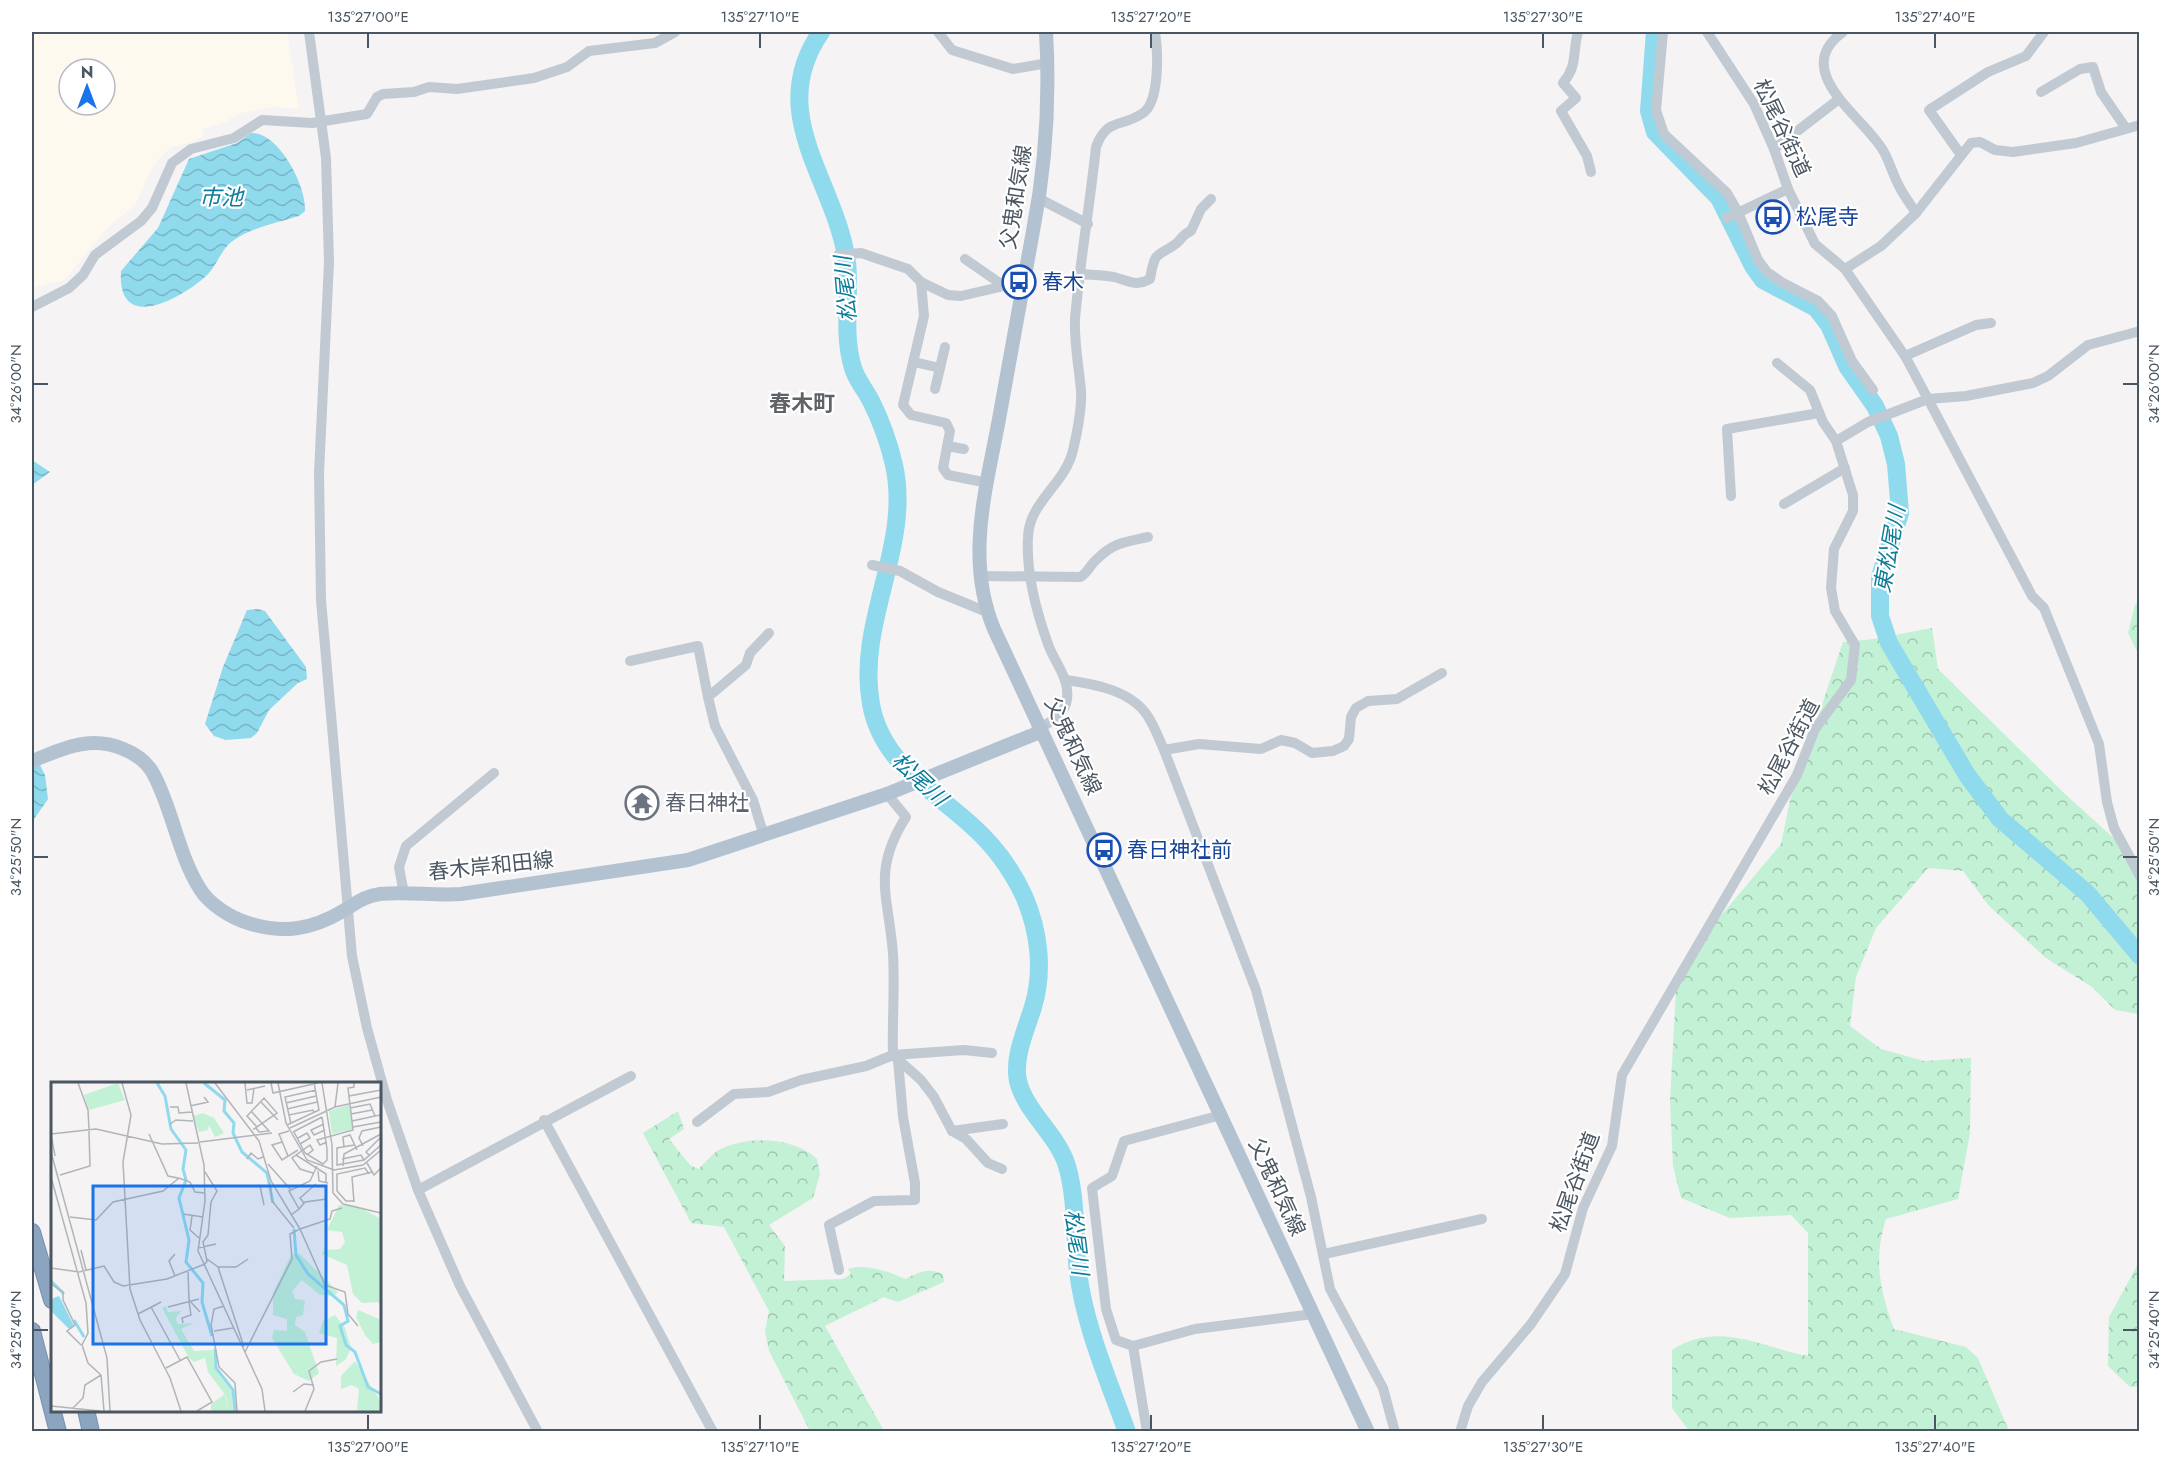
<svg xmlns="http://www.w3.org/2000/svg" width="2171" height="1463" font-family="Jost,'Noto Sans JP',sans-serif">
	<defs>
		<pattern id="forest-crowns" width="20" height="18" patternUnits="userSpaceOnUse" patternTransform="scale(1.5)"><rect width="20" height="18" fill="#c3f1d5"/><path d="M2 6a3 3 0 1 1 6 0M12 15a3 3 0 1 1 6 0" fill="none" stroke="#a0c6b0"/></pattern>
		<pattern id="water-waves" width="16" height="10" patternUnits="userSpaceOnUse" patternTransform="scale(1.5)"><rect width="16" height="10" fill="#90daee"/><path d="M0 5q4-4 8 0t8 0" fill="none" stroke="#78b4c4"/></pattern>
	</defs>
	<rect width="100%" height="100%" fill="#f5f3f3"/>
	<path fill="#fdf9ef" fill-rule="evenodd" d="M32,32H287L299,109L271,107L237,114L226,122L203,129V137L186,144L172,146L153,166L135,205L107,228L65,280L32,288ZM69,69H105V105H69Z"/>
	<g fill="url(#forest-crowns)">
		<polygon points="2139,601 2139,655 2128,633 2135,605"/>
		<path d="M1932,628L1938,669L2064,793L2139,861V1014L2115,1010L2092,987L2046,958L1989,906L1963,871L1928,868L1876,928L1856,977L1850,1026L1881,1049L1924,1061L1971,1058L1970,1133L1958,1199L1886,1219C1873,1259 1880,1291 1894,1329L1966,1347L1978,1358L2009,1431H1689L1672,1408V1350C1718,1320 1761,1347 1808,1356V1233L1791,1215L1730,1218L1681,1198L1673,1166L1670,1100L1676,990L1714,924L1781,844L1790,800L1843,642L1874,639Z"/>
		<path d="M678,1111L684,1129L669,1139L690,1165L698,1169C705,1164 711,1154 719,1150C747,1135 794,1137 817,1159L820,1174L813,1198L769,1225L785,1246L784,1281L843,1279L851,1274L848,1269C865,1263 888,1271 905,1279C919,1272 928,1267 943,1274L944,1282L898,1302L884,1297L825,1326L884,1431H810L769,1351L765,1331L769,1311L724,1227L691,1223L643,1133Z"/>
		<polygon points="2139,1262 2139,1386 2130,1387 2108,1366 2109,1317"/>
	</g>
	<g fill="url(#water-waves)">
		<path d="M251,133C279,132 307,187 305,211L299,216C277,223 248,228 230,243C220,252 216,267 206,276C181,299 117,334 121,271L158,228L189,159L237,143Z"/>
		<polygon points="32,460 50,472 32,485"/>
		<polygon points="258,609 265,611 306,667 307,679 298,683 269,710 257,733 251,738 226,740 214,736 205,724 223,667 247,610"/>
		<polygon points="40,765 45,775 48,799 32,822 32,768"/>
	</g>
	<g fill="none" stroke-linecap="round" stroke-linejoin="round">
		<g stroke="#90daee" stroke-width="18">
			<path d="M821,32C764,114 836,181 847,262C851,298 842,332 853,368C857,381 865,389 871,401C881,421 889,443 894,465C912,546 856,622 871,704C881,761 930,788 970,824C993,844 1011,868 1024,896C1039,930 1044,971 1033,1007C1026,1030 1013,1057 1018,1081C1026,1113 1058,1135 1067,1166C1077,1200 1074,1237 1078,1272C1085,1327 1108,1379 1127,1432"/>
			<polyline points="1655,32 1649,111 1655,132 1719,198 1753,266 1763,280 1816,308 1829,325 1847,366 1875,406 1889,436 1896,464 1900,513 1880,577 1880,616 1889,643 1967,775 2000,819 2088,894 2140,956"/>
		</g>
		<g stroke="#7690ad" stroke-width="18">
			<g id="highway">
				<polyline points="32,1232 52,1300"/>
				<polyline points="32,1331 58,1432"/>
				<polyline points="86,1410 91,1432"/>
			</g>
		</g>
		<g stroke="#c1cad2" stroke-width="10">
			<polyline points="309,32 326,158 329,262 319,473 321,600 352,956 367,1028 387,1100 418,1190 460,1286 538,1432"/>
			<polyline points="938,32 952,50 1013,69 1048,63"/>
			<path d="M1578,32C1572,54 1578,65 1563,83L1576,98L1561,111L1587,156L1591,172"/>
			<polyline points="1663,32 1656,110 1664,134 1727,193 1738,212 1758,260 1767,272 1783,283 1818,301 1832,316 1852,361 1873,390"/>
			<path d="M1843,32C1788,72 1866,118 1884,152C1890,163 1893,175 1899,186C1904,196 1911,205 1916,213L1881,246L1845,269"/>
			<polyline points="2041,92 2080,69 2093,67 2101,92 2125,127"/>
			<polyline points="1774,149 1839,99"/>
			<polyline points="1961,155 1929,110 1988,72 2026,56 2044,32"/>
			<polyline points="1038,198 1088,224"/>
			<polyline points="1916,213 1971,143 1980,142 1995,150 2013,152 2076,143 2140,125"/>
			<polyline points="1727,218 1788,189"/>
			<polyline points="838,255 861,253 908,269 921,282 948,295 961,296 1004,286 1022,288"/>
			<polyline points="965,259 1004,286"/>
			<path d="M1080,274C1091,275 1104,275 1114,277C1129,281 1136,287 1150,279C1155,249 1157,258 1177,243C1183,237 1183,234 1191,231L1201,209L1211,199"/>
			<polyline points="921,282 924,316 903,405 911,415 946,423 950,431 943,468 948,475 988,483"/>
			<polyline points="32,307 69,288 83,275 95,255 141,221 152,208 172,163 191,149 234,138 262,120 312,123 367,114 377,97 383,94 414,92 429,87 457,89 534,78 567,67 589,51 655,43 675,32"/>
			<polyline points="2140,331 2088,345 2048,376 2033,383 1966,396 1928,399 2032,596 2044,608 2099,744 2107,802 2114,828 2140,876"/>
			<polyline points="1905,356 1976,325 1991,323"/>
			<polyline points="914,362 940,368"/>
			<polyline points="1777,363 1810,390 1823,422 1836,441"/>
			<polyline points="935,389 945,347"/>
			<polyline points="947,446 964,449"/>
			<polyline points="1731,496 1727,429 1819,413"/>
			<polyline points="1784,504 1845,468"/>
			<polyline points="872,565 900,571 938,592 987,612"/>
			<path d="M979,576L1080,577C1088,573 1089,566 1096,560C1114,542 1125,542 1148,537"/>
			<polyline points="630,661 698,646 708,697"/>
			<path d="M1066,680C1094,684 1130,690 1147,715C1154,725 1159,739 1164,750L1256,990L1311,1197L1330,1289L1383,1388L1395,1432"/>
			<path d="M1041,728C1052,720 1065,714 1067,699C1070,678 1054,662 1048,644C1036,611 1026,572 1028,537C1029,502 1066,483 1073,450C1077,433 1082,409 1081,391C1079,367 1074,344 1075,319C1080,261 1090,204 1096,147C1107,117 1122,128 1143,113C1160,102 1158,50 1155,32"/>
			<polyline points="1164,750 1199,744 1261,749 1281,740 1295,743 1312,753 1333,751 1344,746 1349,739 1351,717 1356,708 1368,701 1397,699 1442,673"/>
			<path d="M887,794L906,817C871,872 889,897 893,954C895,987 892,1021 893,1055L921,1080L934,1097L952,1131L966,1139L988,1163L1002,1169"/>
			<polyline points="764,836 753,800 715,726 708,697 746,665 750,653 769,633"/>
			<polyline points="404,894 399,867 406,846 494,773"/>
			<polyline points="544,1120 713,1432"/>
			<polyline points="697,1122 734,1094 768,1092 801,1080 866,1066 893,1055 964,1050 992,1053"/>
			<polyline points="952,1131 1003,1124"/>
			<polyline points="418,1190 631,1076"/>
			<polyline points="1324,1254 1482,1219"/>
			<polyline points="839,1270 829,1225 874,1201 915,1200 915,1183 903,1117 898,1060"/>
			<polyline points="1133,1346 1195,1329 1313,1314"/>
			<polyline points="1147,1432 1133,1346 1116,1340 1106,1309 1092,1188 1112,1176 1124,1141 1221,1115"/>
			<polyline points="1460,1432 1468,1406 1482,1382 1531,1324 1565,1274 1583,1208 1612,1146 1622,1075 1797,775 1815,729 1851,680 1855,645 1835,611 1831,588 1834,549 1853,511 1853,495 1836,441 1868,422 1928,399 1905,356 1845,269 1815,244 1788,189 1774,149 1754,104 1707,32"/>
		</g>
		<g stroke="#b3c2d1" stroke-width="14">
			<path d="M1046,32C1050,99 1046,164 1033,231C1022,294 1010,356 999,419C986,490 965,559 994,629L1368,1432"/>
			<path d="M32,761C48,755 66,746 83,744C108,740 142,751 154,775C173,811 178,854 200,889C209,904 231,918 248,923C283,934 311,930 343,911C355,904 364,896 380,894C406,891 434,896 461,894L688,860L887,794L1035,734L1041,728"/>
		</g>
		<use href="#highway" stroke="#8ba5c1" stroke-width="16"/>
	</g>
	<path fill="none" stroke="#4a5661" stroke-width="2" d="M368,33V48M760,33V48M1151,33V48M1543,33V48M1935,33V48M33,384H48M2123,384H2138M33,857H48M2123,857H2138M33,1330H48M2123,1330H2138M368,1415V1430M760,1415V1430M1151,1415V1430M1543,1415V1430M1935,1415V1430"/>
	<defs>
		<g id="bus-ring" transform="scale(1.725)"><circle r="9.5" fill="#fff" stroke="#1a4fb4" stroke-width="1.5"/><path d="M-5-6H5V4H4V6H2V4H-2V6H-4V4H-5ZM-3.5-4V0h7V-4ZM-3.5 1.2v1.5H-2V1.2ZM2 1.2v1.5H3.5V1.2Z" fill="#1a4fb4"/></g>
		<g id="temple-ring" transform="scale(1.725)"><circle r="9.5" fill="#fff" stroke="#6b7280" stroke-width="1.5"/><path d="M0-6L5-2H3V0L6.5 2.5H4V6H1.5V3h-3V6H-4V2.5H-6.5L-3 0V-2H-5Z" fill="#6b7280"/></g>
	</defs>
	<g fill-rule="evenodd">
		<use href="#bus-ring" x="1773" y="217"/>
		<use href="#bus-ring" x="1019" y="282"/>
		<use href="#temple-ring" x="642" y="803"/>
		<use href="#bus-ring" x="1104" y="850"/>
	</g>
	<g text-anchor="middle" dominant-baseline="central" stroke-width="4.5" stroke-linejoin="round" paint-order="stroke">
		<g font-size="21" fill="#4a5661" stroke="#fff">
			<text transform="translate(1782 128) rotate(65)">松尾谷街道</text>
			<text transform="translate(1016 197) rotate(-81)">父鬼和気線</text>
			<text transform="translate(1073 746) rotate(65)">父鬼和気線</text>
			<text transform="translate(1789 747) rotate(-62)">松尾谷街道</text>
			<text transform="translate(491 866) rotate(-6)">春木岸和田線</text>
			<text transform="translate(1575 1182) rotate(-70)">松尾谷街道</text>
			<text transform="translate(1277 1187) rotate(65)">父鬼和気線</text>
		</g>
		<g font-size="21" fill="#164399" stroke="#fff" text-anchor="start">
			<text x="1796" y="217">松尾寺</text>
			<text x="1042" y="282">春木</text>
			<text x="1127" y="850">春日神社前</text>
		</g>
		<g font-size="21" fill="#5b616d" stroke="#fff" text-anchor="start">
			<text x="665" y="803">春日神社</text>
		</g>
		<g font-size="22" font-style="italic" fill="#0c7c9b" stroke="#fff">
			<text x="221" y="197">市池</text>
			<text transform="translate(845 289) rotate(-95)">松尾川</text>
			<text transform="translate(1889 549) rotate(-80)">東松尾川</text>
			<text transform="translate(920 779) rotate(43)">松尾川</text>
			<text transform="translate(1077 1242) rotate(83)">松尾川</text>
		</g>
		<g font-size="22" font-weight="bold" fill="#5f6368" stroke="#fff">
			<text x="802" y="403">春木町</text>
		</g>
	</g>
	<g transform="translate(51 1082)">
		<rect width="330" height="330" fill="#f5f3f3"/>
		<path d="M67,1L74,18L38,28L33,13ZM298,23L302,47L281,52L278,29ZM174,312L177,329H160V322Z" fill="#c3f1d5"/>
		<path d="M152,31L163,36L173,51L164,55L158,43L157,48L148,50L142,34ZM288,123L306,124L330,137V224L327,220L311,221L302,212L296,183L271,172L273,168L289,167L294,160L291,150L276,148ZM249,172L287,210L283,214L269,213L251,198L241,209L244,217L254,218L252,233L245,235L244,243L254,250L268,291L258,299L243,292L221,256L223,248L236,249V237L222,233V211L240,173ZM115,224L117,230L130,229L125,236L126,242L143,241L130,247L143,269L162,268L164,287L181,310L182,329H177L175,314L157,290L154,276L143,280L138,276L111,226ZM307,228L330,238V260L322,262L314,253L305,235ZM284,233L294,246L300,266L295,277L285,284L286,256L268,251L272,239ZM304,279L330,320V329H306L308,307L301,303L290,307V294Z" fill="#c3f1d5"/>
		<path d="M8,214L23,244L18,247L0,229V217Z" fill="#90daee"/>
		<path fill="none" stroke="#90daee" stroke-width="3" d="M106,1L114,14L120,47L135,68L132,87L135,98L128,116L138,158L135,180L152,201L151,220L161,254M153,1L174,18L173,29L183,41L182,51L191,70L216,91L222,121M243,147L245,173L257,192L293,223L297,239L289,244L295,263L304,270L317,305L330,312M0,199L13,212M23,238L33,255M164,267L165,286L182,308L184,329"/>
		<path fill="none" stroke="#b1b4b9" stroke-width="1.5" d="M27,1L37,28L38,47M71,1L80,33L72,80L79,207L89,238L119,296L130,329M135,1L153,83L154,119L147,169L211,307L214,329M164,1L208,59L220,99L249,147L239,152L241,177L194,270M194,1L196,21H201L203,6M220,1L222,11L267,1M227,1L235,41L256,78L283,88L312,83L330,68M271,1L281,63L282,111L292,122L330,131M196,8L214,4M298,14L330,8M210,20L227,38M235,21L265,14M139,24L157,20L153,15M119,25H127L128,31L141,30M284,25L287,1M299,26L319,22L324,34L330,33M236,27L266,20M200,29L218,49L208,50L205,46M300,32L321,28M238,33L262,28L263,31M301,39L324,34M119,42L125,38L142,39M240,42L234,15L265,8M273,42L260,48L263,53L274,48M236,43L268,28L263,1M302,45L330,40M239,46L284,25L330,15M202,47H203L226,31L213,16L196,34L206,45M242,50L271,35M243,50L254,71L272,82L276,78V67L271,35M0,52L45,47L111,62L147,61M98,52L117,94L127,96M0,53L4,74M247,56L256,51L259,56L249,62M149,60L221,51M231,60L221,63L231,78L247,68M276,60L269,63L266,58L302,48L297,6L303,5V1M303,63L286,66V83L313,78L330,63M312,64L308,56L311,49L330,45M293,65L292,55L299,53L306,68M0,70L56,276L59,329M245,73L275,92V100M256,73L262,68L259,63L241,76L249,87L262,91M237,74L228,52L238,49M319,74L315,70L330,55M196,77L200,71L207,77L212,75M291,77L310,73L313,78M316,81L323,93L330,86M217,82L240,108M292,84L293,72L330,52M267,89L268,99L277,101M9,93L39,84L38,49M0,95L35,221L37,251L31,263L37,281L50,293L53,329M219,101L221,119L243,146M209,104L213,123M303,119H295L286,109V92L314,86L318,92M303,120L301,95L321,90M253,121L249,116L265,102M291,126L281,129L279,137L249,147L274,203L294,210L297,232L307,244M248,127L254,120L276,117M132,132L152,135M240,133L248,127L238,109L259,99L266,84M141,134L139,148L148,156M19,135L45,138L62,120L112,109L128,96L139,100L144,110L154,111M147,166L165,162M30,168L35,188M156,177L167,185L193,265M154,182L156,179L152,160L157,153L160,120L166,109L154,90M167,185H185L197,177M0,186L28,190L53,184L63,200L72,204L116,197L154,182M137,190L138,218L149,230M124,194L118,179L124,172M0,202L12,210V218L24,243L16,249L30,263M173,224L163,227L160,243L168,285L184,301L186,329M100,225L129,278M117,225L148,217M87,232L110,220M132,241L131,236L140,233L138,220M163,249L182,246M115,286L136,275L161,320L146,329M242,310L253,302L263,303M0,324L49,329M22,326L32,316L34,303L50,293M254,329L263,307L258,289L270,280L286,277"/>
		<path fill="#1a73e8" fill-opacity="0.15" stroke="#1a73e8" stroke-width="3" d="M42,104H275V262H42Z"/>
		<rect width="330" height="330" fill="none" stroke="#4a5661" stroke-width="3"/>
	</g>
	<rect width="2171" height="1463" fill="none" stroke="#ffffff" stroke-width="66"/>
	<g transform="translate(87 87)"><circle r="28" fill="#ffffff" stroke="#b7bbc0" stroke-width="1.5"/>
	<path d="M0-4.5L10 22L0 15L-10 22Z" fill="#1a73e8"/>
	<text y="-9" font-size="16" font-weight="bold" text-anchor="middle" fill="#4a5661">N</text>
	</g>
	<rect x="33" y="33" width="2105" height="1397" fill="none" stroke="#4a5661" stroke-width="2"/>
	<g font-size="15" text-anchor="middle" fill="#4a5661">
		<text x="368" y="22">135°27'00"E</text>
		<text x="760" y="22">135°27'10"E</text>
		<text x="1151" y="22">135°27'20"E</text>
		<text x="1543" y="22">135°27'30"E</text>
		<text x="1935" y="22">135°27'40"E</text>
		<text transform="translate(16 384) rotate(-90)" y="5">34°26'00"N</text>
		<text transform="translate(2154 384) rotate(-90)" y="5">34°26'00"N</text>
		<text transform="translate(16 857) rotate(-90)" y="5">34°25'50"N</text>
		<text transform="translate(2154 857) rotate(-90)" y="5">34°25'50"N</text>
		<text transform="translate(16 1330) rotate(-90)" y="5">34°25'40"N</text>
		<text transform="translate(2154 1330) rotate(-90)" y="5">34°25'40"N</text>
		<text x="368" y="1452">135°27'00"E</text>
		<text x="760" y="1452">135°27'10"E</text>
		<text x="1151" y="1452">135°27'20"E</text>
		<text x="1543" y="1452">135°27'30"E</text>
		<text x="1935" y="1452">135°27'40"E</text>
	</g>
</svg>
